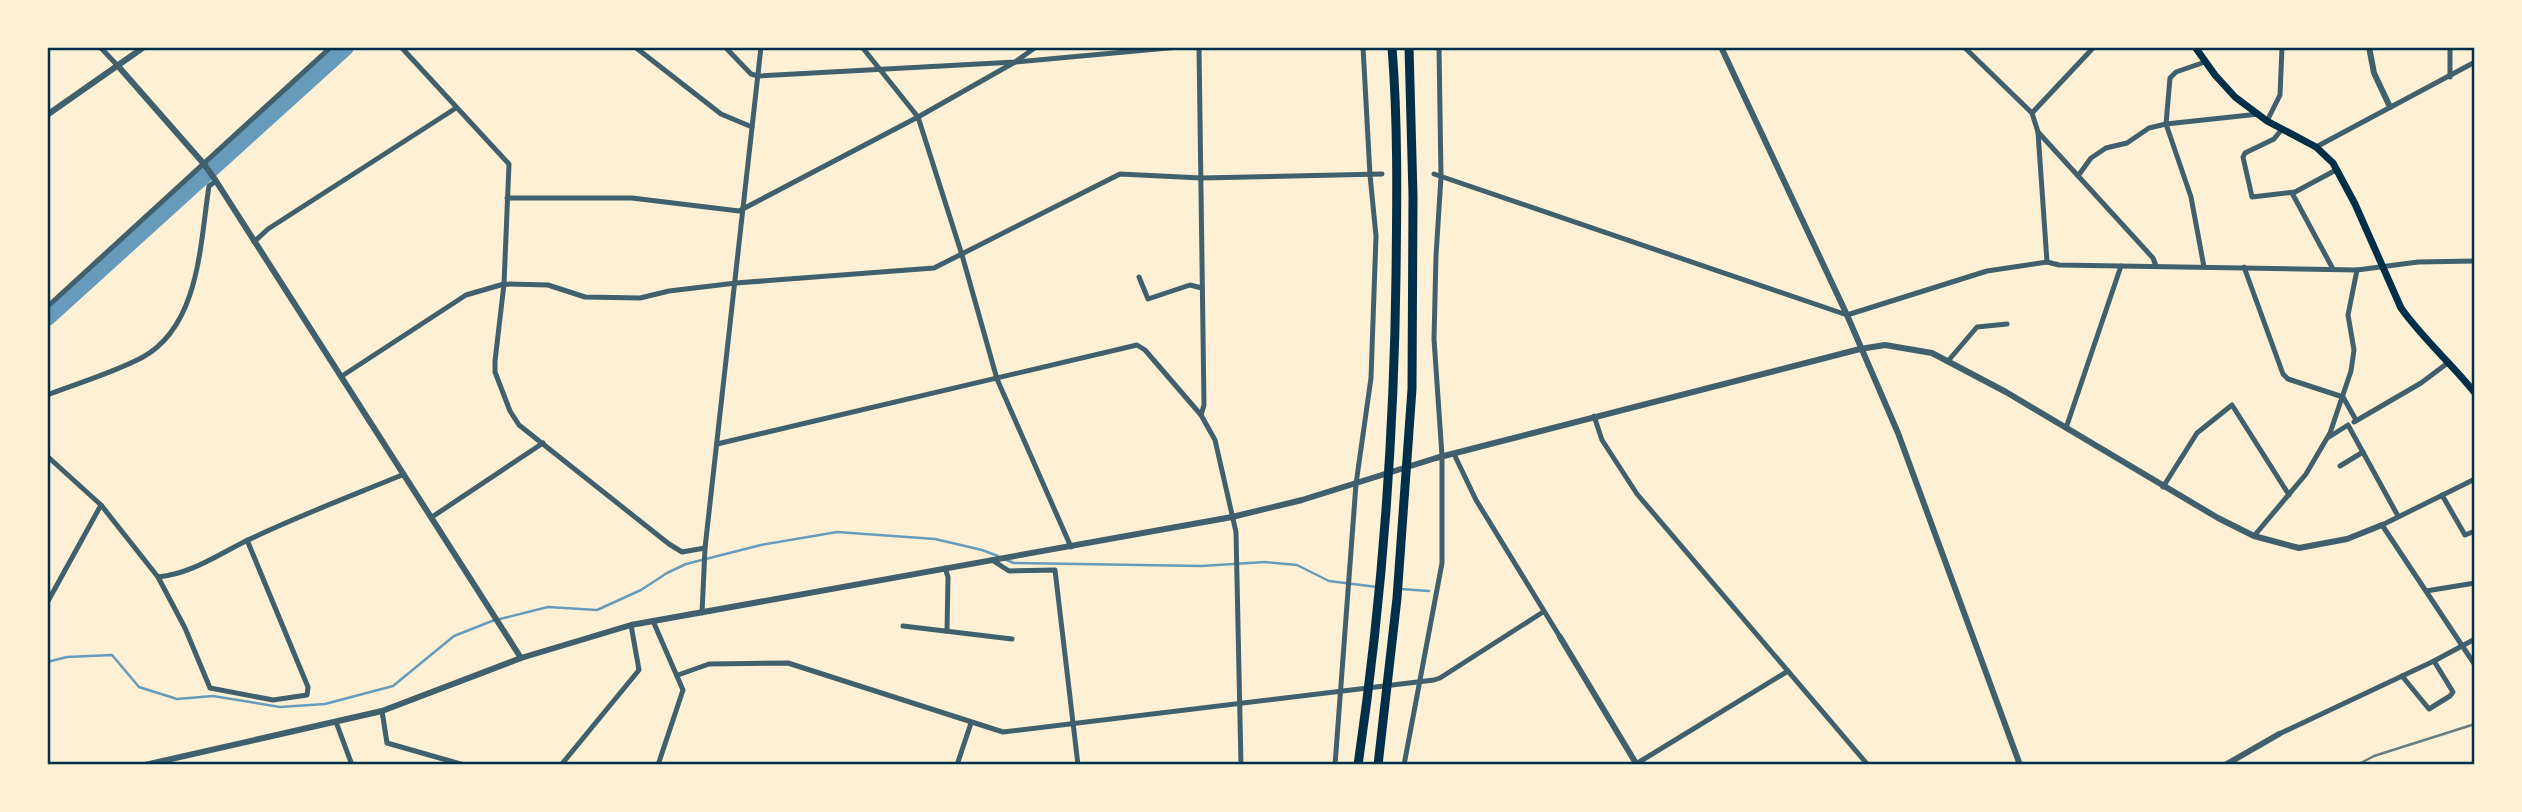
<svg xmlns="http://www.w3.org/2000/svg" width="2522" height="812" font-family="Rubik,sans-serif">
	<rect width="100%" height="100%" fill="#fdf0d5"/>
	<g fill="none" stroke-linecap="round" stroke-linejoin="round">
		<g stroke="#669bbc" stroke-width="2.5">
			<polyline points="1004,559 1014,563 1201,566 1265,562 1297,565 1329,581 1377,587"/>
			<polyline points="1401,589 1429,591"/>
			<polyline points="47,662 67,657 112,655 139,687 177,699 213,696 280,707 325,704 393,686 454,636 492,621 548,607 597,610 641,590 667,573 686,564 761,545 837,532 935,539 982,550 998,556"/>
		</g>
		<polyline stroke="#669bbc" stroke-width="18" points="47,317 345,47"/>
		<g stroke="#3f606c" stroke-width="5">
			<polyline points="100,47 118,66"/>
			<polyline points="401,47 509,164 504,284 495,361 495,372 510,411 519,425 669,544 682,552 705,548"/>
			<polyline points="635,47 721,114 752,127"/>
			<polyline points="725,47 751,74 758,76 1015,62 1179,47"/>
			<polyline points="862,47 918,117 962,255 997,379 1071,547"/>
			<polyline points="1199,47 1204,405 1201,415"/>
			<polyline points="1964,47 2032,113 2038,132 2047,262"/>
			<polyline points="2450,77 2450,47"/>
			<polyline points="2032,113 2094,47"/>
			<polyline points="2267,121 2280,95 2282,47"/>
			<polyline points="2282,129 2274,139 2245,153 2243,157 2252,197 2295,192 2336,170"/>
			<polyline points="2038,132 2153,258 2156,266"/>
			<polyline points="2316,147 2475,62"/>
			<polyline points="1434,174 1847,315 1987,271 2047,262 2059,265 2357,270 2418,262 2475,261"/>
			<polyline points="2078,176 2091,158 2106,148 2127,143 2149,128 2166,124 2259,114"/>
			<polyline points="2292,193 2333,269"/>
			<polyline points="507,198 632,198 739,211 918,117 1015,62 1036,47"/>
			<polyline points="254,242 268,229 456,108"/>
			<polyline points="2204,267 2191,197 2166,124 2170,78 2176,72 2205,62"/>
			<polyline points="2244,267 2283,374 2288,379 2343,397 2356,420"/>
			<polyline points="1139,277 1148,299 1190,285 1202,288"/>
			<polyline points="47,307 331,47"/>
			<polyline points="1948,361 1977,327 2007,324"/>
			<polyline points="342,376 466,295 504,284 548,285 585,297 640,298 669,291 736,283 934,268 1120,174 1201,178 1382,174"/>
			<path d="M47,395C78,383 113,373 143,357C200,325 200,243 209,186L216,181"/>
			<polyline points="1594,416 1602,440 1637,494 1868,765"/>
			<polyline points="2354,422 2421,383 2449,362"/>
			<polyline points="2066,428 2121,266"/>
			<polyline points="2329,437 2348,425 2398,516"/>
			<polyline points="717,444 1137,345 1145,350 1201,415 1215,440 1236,532 1241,765"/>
			<polyline points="1454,454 1476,500 1560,637"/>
			<polyline points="47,456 101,505 158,577 185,628 210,688 273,700 307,695 308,687 247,540"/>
			<polyline points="2340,466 2363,452"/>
			<polyline points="2475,479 2382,525 2475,665"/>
			<polyline points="2163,487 2197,433 2232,405 2289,495"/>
			<polyline points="2442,495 2465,535 2475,531"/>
			<polyline points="432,517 543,443"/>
			<polyline points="2254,536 2306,474 2330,433 2351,371 2354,350 2348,315 2357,270"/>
			<polyline points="992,560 1009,571 1055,570 1078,765"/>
			<polyline points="945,568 948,577 947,631"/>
			<path d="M158,577C191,574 219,554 248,540C298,516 351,496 402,475"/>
			<polyline points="2426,591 2475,583"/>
			<polyline points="47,603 101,505"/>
			<polyline points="702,613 705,548 761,47"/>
			<polyline points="653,621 683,690 658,765"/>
			<polyline points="903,626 1012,639"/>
			<polyline points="678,675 709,664 788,663 1003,732 1434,680 1440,678 1543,612"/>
			<polyline points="2402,676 2429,709 2450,696 2453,692 2434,661"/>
			<polyline points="382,711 387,743 464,765"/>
			<polyline points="336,722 352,765"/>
			<polyline points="2279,734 2434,661 2475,639"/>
			<polyline points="1636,764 1788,671"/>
			<polyline points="561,765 639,670 631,625"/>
			<polyline points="957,765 971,723"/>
			<polyline points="1335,765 1356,484 1371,378 1376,236 1370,175 1363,47"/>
			<polyline points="1404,765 1442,563 1442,456 1434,339 1436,256 1441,177 1439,47"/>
		</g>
		<g stroke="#3f606c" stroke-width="6">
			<polyline points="1721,47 1847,315 1898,433 2020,765"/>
			<polyline points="2369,47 2374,73 2390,107"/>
			<polyline points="118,66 204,164 216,181 521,658"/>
			<polyline points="47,115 144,47"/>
			<polyline points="1560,637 1637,765"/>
			<polyline points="145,765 382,711 521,658 631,625 1232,517 1302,500 1436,458 1860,349 1885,345 1932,353 2006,392 2218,518 2254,536 2299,548 2347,539 2382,525"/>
			<polyline points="2225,765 2279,734"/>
		</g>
		<path stroke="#003049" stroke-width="7" d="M2195,47L2215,75L2235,97L2267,121L2316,147L2333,163L2355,204L2401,308C2423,339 2452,364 2475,393"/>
		<g stroke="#003049" stroke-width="9">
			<path d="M1358,765C1382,602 1394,439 1396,275C1397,199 1398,123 1392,47"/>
			<polyline points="1378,765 1397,598 1412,389 1413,196 1409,47"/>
		</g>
		<polyline stroke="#657d81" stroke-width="2.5" points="2357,765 2374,756 2475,724"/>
	</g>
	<rect width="2522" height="812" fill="none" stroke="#fdf0d5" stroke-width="98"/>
	<rect x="49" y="49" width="2424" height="714" fill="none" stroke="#003049" stroke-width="2.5"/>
</svg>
